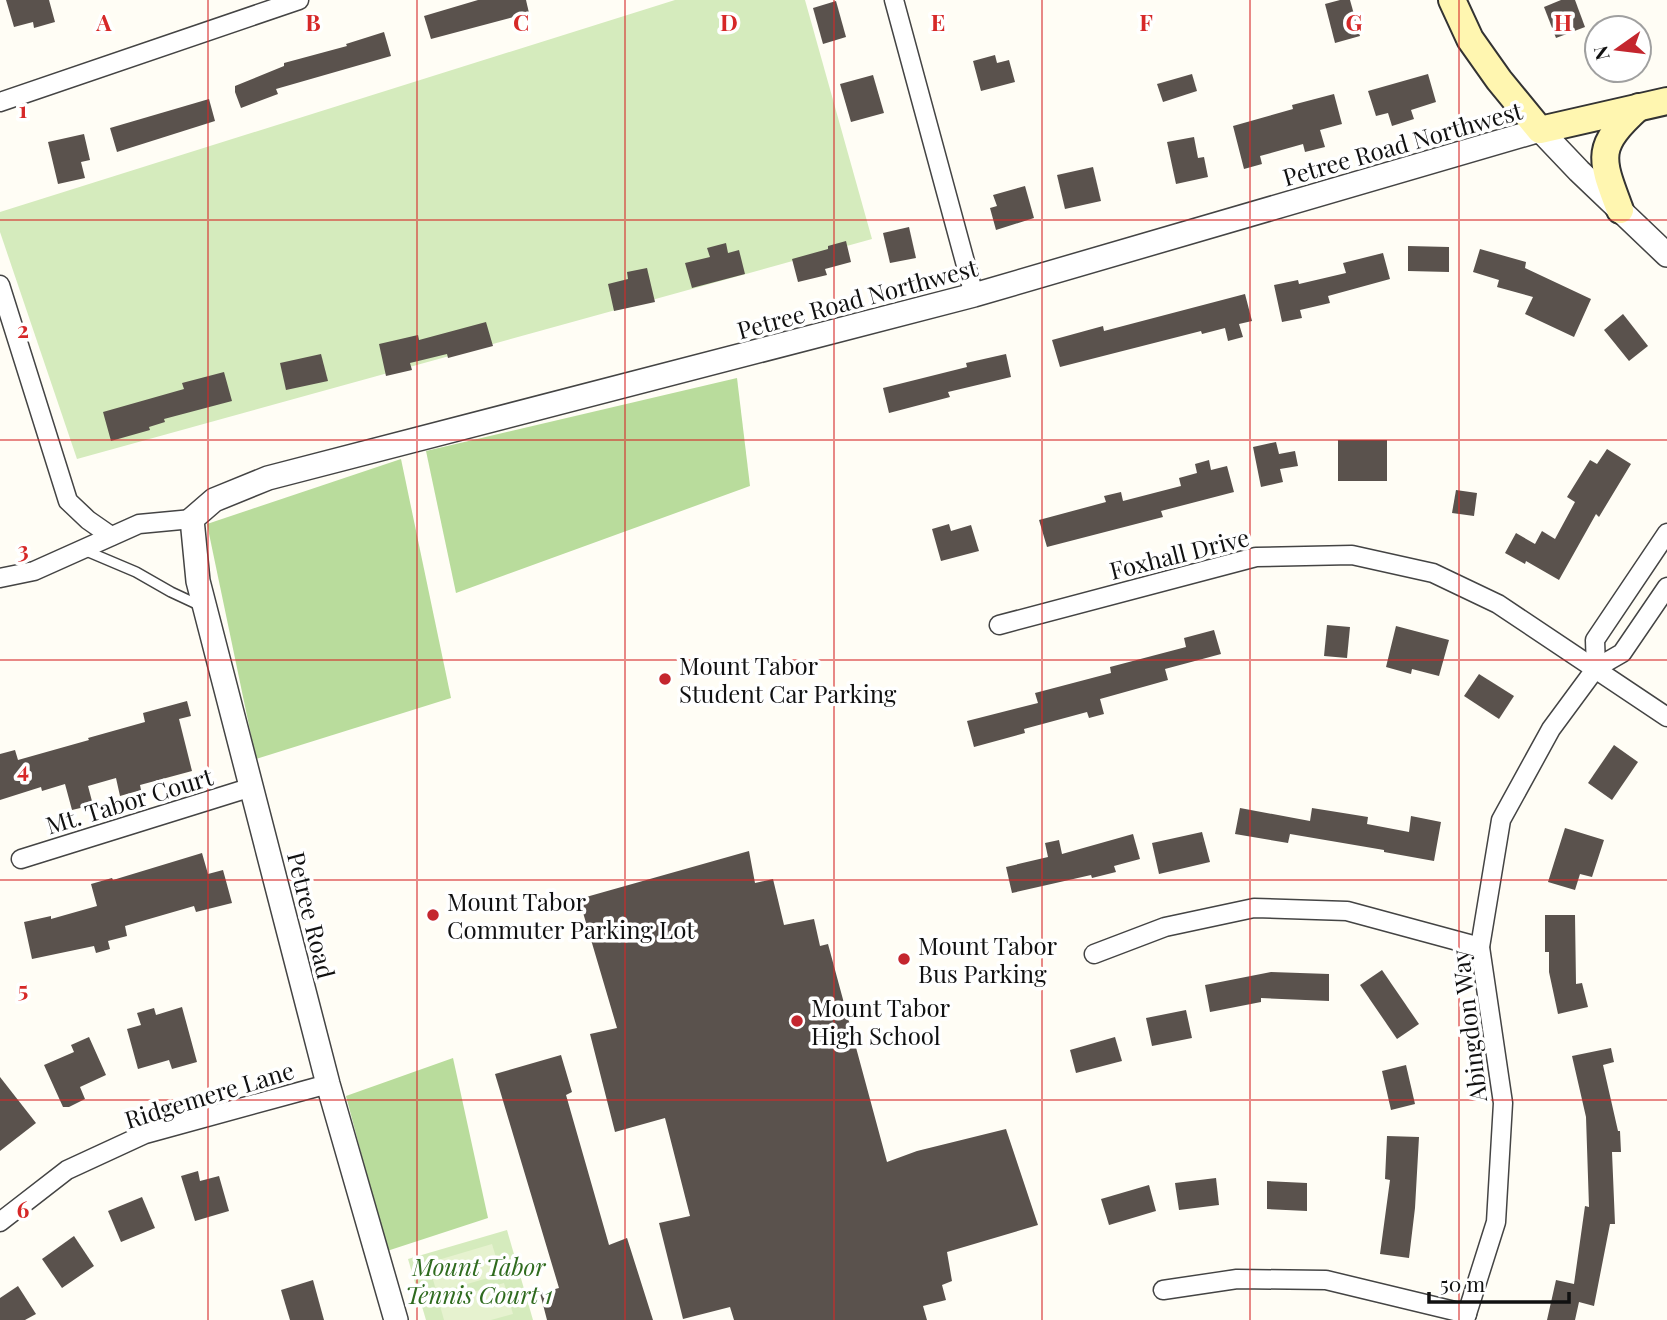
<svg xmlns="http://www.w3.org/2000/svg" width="1667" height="1320" font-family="'Playfair Display',serif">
	<rect width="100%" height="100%" fill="#fffdf5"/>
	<g fill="#d5ebbd">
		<polygon points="675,0 805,0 872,239 77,459 0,232 0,212"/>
		<polygon points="507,1230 533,1320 426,1320 408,1259"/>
	</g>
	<g fill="#b9dc9c">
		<polygon points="737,378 750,486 456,593 426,451"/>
		<polygon points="401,459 451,698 256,759 207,524"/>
		<polygon points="453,1058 488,1218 387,1251 346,1096"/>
	</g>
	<g fill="#e6f2cf">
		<polygon points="492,1244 501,1274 437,1293 428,1263"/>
		<polygon points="504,1283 513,1314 491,1320 444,1320 439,1302"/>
	</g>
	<g fill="#5a524d">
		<polygon points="6,0 49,0 55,22 34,28 33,22 14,27"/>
		<polygon points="478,0 526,0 529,13 431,39 424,16"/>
		<polygon points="1340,0 1350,0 1360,36 1335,43 1325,4"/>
		<polygon points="1561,0 1575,0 1585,27 1556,38 1544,7"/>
		<polygon points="836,1 846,37 823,44 813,8"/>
		<polygon points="384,32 391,56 276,89 278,94 241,108 235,92 235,86 284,66 284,63 347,46 346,44"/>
		<polygon points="995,55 997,63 1009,60 1015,82 981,91 973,61"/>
		<polygon points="1192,74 1197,91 1163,102 1157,84"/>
		<polygon points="1428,74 1436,102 1411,110 1414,119 1392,126 1388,113 1376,116 1368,91"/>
		<polygon points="873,75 884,113 851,122 840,84"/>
		<polygon points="1334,94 1342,124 1320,130 1325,147 1305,152 1303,144 1260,156 1262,164 1244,169 1233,126 1293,109 1292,105"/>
		<polygon points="209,99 215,121 117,152 110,128"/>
		<polygon points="84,134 90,160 81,162 85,178 58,184 48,142"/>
		<polygon points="1194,137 1198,158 1204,157 1208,177 1176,184 1167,142"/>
		<polygon points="1093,167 1101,201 1065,209 1057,175"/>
		<polygon points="1025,186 1034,218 996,230 990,208 997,206 993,195"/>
		<polygon points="909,227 916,258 890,263 883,233"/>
		<polygon points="846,241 851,262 825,269 827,275 798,282 792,259 828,249 828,246"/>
		<polygon points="726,243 728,253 739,250 745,274 692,288 685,263 710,257 707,248"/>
		<polygon points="1408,246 1449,247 1449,272 1408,271"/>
		<polygon points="1480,249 1526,262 1525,268 1591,299 1574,337 1525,314 1533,297 1497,287 1499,280 1473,272"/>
		<polygon points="1383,253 1390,279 1328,296 1330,303 1300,310 1302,318 1282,322 1274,285 1298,280 1299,284 1346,273 1343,263"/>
		<polygon points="647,268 655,302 614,311 608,284 628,279 627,272"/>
		<polygon points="1245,294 1252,321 1239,324 1243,337 1228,341 1225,328 1202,334 1201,331 1060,367 1052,340 1103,326 1104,331"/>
		<polygon points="1623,314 1648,346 1629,361 1604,330"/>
		<polygon points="486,322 493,346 448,358 447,354 410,363 412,370 386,376 379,344 418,335 419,340"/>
		<polygon points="321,354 328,381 286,390 280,363"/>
		<polygon points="1006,354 1011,377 948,392 950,397 889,413 883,388 967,367 966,363"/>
		<polygon points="224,372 232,401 164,419 165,422 149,427 150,430 111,441 103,412 184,389 182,383"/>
		<rect x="1338" y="440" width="49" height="41"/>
		<polygon points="1276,442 1279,454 1295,451 1298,466 1280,469 1283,482 1261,487 1253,447"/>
		<polygon points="1607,449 1631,464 1599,517 1596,514 1559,580 1526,561 1525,564 1505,553 1516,533 1535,544 1542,531 1555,539 1575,502 1567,497 1590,460 1597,464"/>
		<polygon points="1209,460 1211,470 1227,466 1234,492 1161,511 1163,517 1047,547 1039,520 1106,502 1104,496 1121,492 1123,501 1181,486 1179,478 1197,473 1195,464"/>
		<polygon points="1456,490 1477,493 1474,516 1452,513"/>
		<polygon points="949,524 951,531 971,525 979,551 941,561 932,529"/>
		<polygon points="1327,625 1350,627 1347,658 1324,656"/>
		<polygon points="1396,626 1449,640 1439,676 1412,669 1411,674 1386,667"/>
		<polygon points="1214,630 1221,654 1165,669 1168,680 1100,699 1104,714 1089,718 1087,712 1024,729 1025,733 974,747 967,721 1038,703 1035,693 1111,673 1110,667 1186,647 1184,638"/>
		<polygon points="1479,674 1514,696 1499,719 1464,696"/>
		<polygon points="187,701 191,716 179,719 192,771 140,785 141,790 120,796 116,778 88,786 93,805 72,810 65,784 42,791 41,787 0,800 0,754 15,750 18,760 89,740 88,738 145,722 143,713"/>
		<polygon points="1614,745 1638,762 1612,800 1588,783"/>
		<polygon points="1240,808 1310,821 1312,808 1368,817 1367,824 1409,832 1411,816 1441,822 1434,861 1384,852 1384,850 1290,834 1288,843 1235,834"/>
		<polygon points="1565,828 1604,840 1592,877 1580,874 1575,890 1548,882"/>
		<polygon points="1202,832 1210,862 1159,874 1152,843"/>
		<polygon points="1133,834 1140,859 1114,866 1116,872 1092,878 1091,875 1012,893 1006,867 1048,857 1045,843 1059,840 1062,854"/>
		<polygon points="749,851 755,883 773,879 784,925 814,919 820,946 828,944 887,1162 917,1151 1006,1129 1038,1225 947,1252 952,1281 942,1285 946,1300 923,1306 927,1320 734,1320 730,1307 683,1319 659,1223 690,1216 665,1118 615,1132 590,1034 617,1028 579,899"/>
		<polygon points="202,853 208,874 223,870 232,903 196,912 194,906 125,926 127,936 108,941 110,949 96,953 94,946 32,959 24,922 51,916 51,919 97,906 91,884 112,878 113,880"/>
		<polygon points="1545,915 1575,915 1576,984 1582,983 1588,1007 1558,1014 1549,972 1549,952 1545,952"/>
		<polygon points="1382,970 1419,1024 1397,1039 1360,985"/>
		<polygon points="1271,972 1329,974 1329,1001 1261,998 1261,1002 1210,1012 1205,985"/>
		<polygon points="182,1007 197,1062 172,1069 169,1060 138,1069 127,1029 141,1025 137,1013 154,1008 156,1015"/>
		<polygon points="1186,1010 1192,1038 1152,1046 1146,1018"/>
		<polygon points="89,1037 106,1075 80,1087 85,1099 69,1107 63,1107 44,1065 74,1052 71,1045"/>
		<polygon points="1115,1037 1122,1061 1076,1073 1070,1050"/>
		<polygon points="1611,1048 1614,1062 1603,1065 1618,1131 1620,1131 1621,1152 1612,1152 1615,1224 1610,1224 1594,1306 1579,1302 1575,1320 1547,1320 1556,1280 1574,1284 1585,1206 1589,1207 1586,1117 1572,1056"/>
		<polygon points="561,1055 572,1092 566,1095 609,1245 627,1238 653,1320 547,1320 540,1293 559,1288 495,1074"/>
		<polygon points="1406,1065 1415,1104 1391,1110 1382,1071"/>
		<polygon points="0,1077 36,1123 0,1151"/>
		<polygon points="1387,1136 1419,1137 1415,1208 1409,1258 1380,1254 1390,1180 1385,1179"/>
		<polygon points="198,1171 200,1181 219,1176 229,1211 195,1221 181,1176"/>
		<polygon points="1216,1178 1219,1205 1179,1210 1175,1183"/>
		<polygon points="1267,1181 1307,1183 1307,1211 1267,1209"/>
		<polygon points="1149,1185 1156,1211 1109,1225 1101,1199"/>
		<polygon points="142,1197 155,1228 121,1242 108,1211"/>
		<polygon points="74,1236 94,1266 62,1288 42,1259"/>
		<polygon points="313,1280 324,1320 290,1320 281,1290"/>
		<polygon points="18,1286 36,1314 25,1320 0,1320 0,1298"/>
	</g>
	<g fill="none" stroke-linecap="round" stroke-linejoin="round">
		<g stroke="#444" stroke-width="12">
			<polyline id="service" points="84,550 136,572 171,592 201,606"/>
		</g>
		<g stroke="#444" stroke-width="21">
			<g id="minor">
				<polyline points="894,0 974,295"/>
				<polyline points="0,102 299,0"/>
				<polyline points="0,285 68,501 88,520 111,536"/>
				<polyline points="0,578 34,571 139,524 192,519"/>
				<polyline points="999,625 1256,557 1352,555 1433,573 1498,604 1667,717"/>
				<polyline points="1596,668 1595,640 1667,533"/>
				<polyline points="21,859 252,787"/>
				<polyline points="1094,954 1165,927 1254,908 1347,911 1480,947"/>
				<polyline points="0,1222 67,1170 145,1134 328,1084"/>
				<polyline points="1163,1290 1237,1279 1326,1280 1467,1314"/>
				<polyline points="1465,1320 1496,1222 1503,1103 1480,947 1501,820 1551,729 1596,668 1622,653 1667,587"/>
			</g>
		</g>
		<g stroke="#444" stroke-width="26">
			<polyline id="tertiary" points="396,1320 328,1084 198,581 192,519 214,500 268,478 974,295 1540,130 1579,171 1667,255"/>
		</g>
		<g stroke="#333" stroke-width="30">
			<g id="secondary">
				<polyline points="1452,0 1470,39 1499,80 1540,130 1667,101"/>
				<path d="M1620,210C1600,157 1595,147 1639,107"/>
			</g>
		</g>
		<use href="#service" stroke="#fff" stroke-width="9"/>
		<use href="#minor" stroke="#fff" stroke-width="18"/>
		<use href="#tertiary" stroke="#fff" stroke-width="23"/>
		<use href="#secondary" stroke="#fff6b0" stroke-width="26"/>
	</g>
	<path fill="none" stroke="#d62828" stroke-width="2" stroke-opacity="0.55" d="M208,0V1320M417,0V1320M625,0V1320M834,0V1320M1042,0V1320M1250,0V1320M1459,0V1320M0,220H1667M0,440H1667M0,660H1667M0,880H1667M0,1100H1667"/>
	<g fill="#c4262e" stroke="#fff" stroke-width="2.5">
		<circle cx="665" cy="679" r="7"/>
		<circle cx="433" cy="915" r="7"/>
		<circle cx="904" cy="959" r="7"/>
		<circle cx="797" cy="1021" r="7"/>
	</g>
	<g text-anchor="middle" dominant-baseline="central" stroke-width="7" stroke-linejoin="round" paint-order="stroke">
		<g font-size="24" fill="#111" stroke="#fff">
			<text transform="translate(1402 143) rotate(-16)">Petree Road Northwest</text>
			<text transform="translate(857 298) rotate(-15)">Petree Road Northwest</text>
			<text transform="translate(1179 553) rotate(-14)">Foxhall Drive</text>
			<text transform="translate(129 800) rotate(-17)">Mt. Tabor Court</text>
			<text transform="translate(312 915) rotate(76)">Petree Road</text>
			<text transform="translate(1468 1026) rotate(-97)">Abingdon Way</text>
			<text transform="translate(209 1094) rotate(-17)">Ridgemere Lane</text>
		</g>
		<g font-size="24" fill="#111" stroke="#fff" text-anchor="start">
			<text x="679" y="665">Mount Tabor<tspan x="679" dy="28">Student Car Parking</tspan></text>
			<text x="447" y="901">Mount Tabor<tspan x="447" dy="28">Commuter Parking Lot</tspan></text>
			<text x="918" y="945">Mount Tabor<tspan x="918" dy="28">Bus Parking</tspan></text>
			<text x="811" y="1007">Mount Tabor<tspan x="811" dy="28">High School</tspan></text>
		</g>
		<g font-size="24" font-style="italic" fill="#2f6b1f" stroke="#fff">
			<text x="479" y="1266">Mount Tabor<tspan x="479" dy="28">Tennis Court 1</tspan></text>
		</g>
	</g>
	<g font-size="23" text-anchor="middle" font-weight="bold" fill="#d62828" stroke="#fff" stroke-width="7" stroke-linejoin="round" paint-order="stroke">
		<text x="104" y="31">A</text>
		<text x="313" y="31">B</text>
		<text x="521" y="31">C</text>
		<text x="729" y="31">D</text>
		<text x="938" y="31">E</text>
		<text x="1146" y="31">F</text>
		<text x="1354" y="31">G</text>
		<text x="1563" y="31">H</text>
		<text x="23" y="118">1</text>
		<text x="23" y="338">2</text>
		<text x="23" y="558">3</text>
		<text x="23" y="778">4</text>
		<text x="23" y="998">5</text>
		<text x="23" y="1218">6</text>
	</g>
	<g transform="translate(1618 49) rotate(256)"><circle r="33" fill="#ffffff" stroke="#a0a0a0" stroke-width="2"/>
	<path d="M0-5L12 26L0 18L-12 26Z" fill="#c4262e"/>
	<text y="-10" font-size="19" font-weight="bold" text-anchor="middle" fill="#111111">N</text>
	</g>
	<path d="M1429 1292v10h140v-10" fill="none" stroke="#111111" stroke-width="3.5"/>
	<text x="1440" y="1292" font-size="21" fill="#111111" stroke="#ffffff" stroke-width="5" paint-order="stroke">50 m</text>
</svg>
